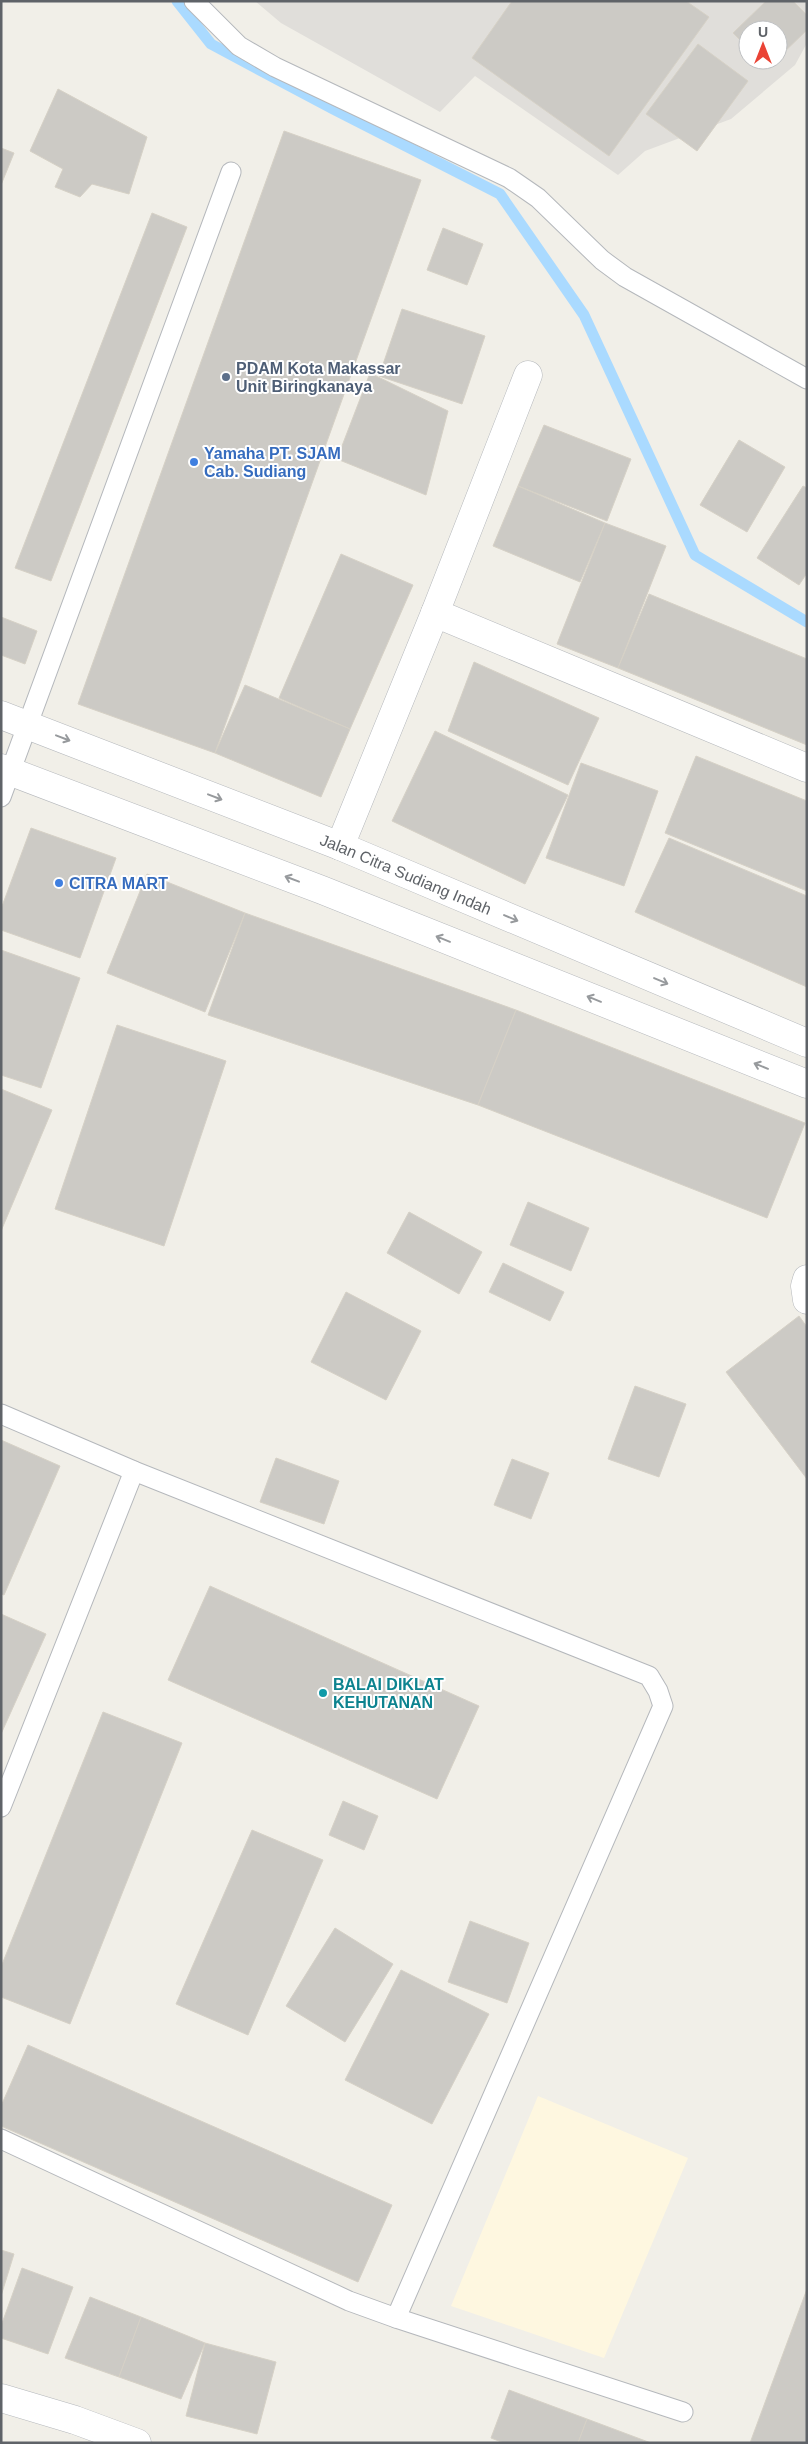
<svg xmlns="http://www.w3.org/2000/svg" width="808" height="2444" font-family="Helvetica,sans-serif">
	<rect width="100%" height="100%" fill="#f1efe8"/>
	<polygon fill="#fef7e0" points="538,2096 688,2158 604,2358 451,2306"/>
	<path fill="#e0deda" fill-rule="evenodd" d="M255,1H807V43L795,65L731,119L645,151L618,175L475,76L440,112L281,23ZM748,30H778V60H748Z"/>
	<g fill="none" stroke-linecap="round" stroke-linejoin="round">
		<polyline stroke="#aadaff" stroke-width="11" points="177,1 211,44 333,109 500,194 584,315 695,555 807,622"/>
	</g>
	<g fill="#cccac5" stroke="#d6d1c6">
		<polygon points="512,1 686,1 709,17 609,156 472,58"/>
		<polygon points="766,1 793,1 807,15 807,30 778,58 778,30 748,30 748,48 733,33"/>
		<polygon points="698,44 748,81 697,151 646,114"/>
		<polygon points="760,60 776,60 768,68"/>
		<polygon points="58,89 147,137 129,194 92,184 80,197 55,187 63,169 30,151"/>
		<polygon points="284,131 421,180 215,753 78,704"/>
		<polygon points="1,148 14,153 1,185"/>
		<polygon points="152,213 187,227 51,581 15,568"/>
		<polygon points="443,228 483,244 467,285 427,270"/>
		<polygon points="402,309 485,336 462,404 379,376"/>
		<polygon points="370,373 448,411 426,495 337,459"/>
		<polygon points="544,425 631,459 607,521 518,486"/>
		<polygon points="739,440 785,467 747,532 700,505"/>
		<polygon points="518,486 605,523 580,582 493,546"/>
		<polygon points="803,486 807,488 807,573 799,585 757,558"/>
		<polygon points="605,523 666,546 618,668 557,644"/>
		<polygon points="341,554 413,585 350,729 279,698"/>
		<polygon points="649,594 807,659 807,745 618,668"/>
		<polygon points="1,617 37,631 25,664 1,655"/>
		<polygon points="474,662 599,718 568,785 448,731"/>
		<polygon points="245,685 350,729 321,797 215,753"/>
		<polygon points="435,731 568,795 525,884 392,821"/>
		<polygon points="696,756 807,801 807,891 665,833"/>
		<polygon points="581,763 658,791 624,886 546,858"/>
		<polygon points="31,828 116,858 80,958 1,930 1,909"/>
		<polygon points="669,838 807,896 807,987 635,912"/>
		<polygon points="147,874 245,913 205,1012 107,973"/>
		<polygon points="245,913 516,1010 478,1105 208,1015"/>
		<polygon points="1,950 80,978 41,1088 1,1075"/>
		<polygon points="516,1010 805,1123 767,1218 478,1105"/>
		<polygon points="117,1025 226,1061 164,1246 55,1209"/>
		<polygon points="1,1089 52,1110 1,1231"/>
		<polygon points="528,1202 589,1228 571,1271 510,1245"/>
		<polygon points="409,1212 482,1252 459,1294 387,1253"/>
		<polygon points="503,1263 564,1292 550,1321 489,1292"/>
		<polygon points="346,1292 421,1331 386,1400 311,1362"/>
		<polygon points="799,1316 807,1327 807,1479 726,1372"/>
		<polygon points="635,1386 686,1404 659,1477 608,1459"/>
		<polygon points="1,1440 60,1466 4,1595 1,1594"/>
		<polygon points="276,1458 339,1481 324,1524 260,1502"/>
		<polygon points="512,1459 549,1473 531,1519 494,1505"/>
		<polygon points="210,1586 479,1706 437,1799 168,1680"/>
		<polygon points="1,1614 46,1634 1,1734"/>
		<polygon points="103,1712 182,1743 70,2024 1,1997 1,1967"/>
		<polygon points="343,1801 378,1816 364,1850 329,1835"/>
		<polygon points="252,1830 323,1860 248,2035 176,2004"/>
		<polygon points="470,1921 529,1943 507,2003 448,1982"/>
		<polygon points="335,1928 393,1964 345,2042 286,2006"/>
		<polygon points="401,1970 489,2014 432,2124 345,2080"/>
		<polygon points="28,2045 392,2205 358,2282 1,2126 1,2106"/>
		<polygon points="1,2250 14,2254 1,2296"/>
		<polygon points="22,2268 73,2287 48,2354 1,2338 1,2326"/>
		<polygon points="807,2289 807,2443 750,2443"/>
		<polygon points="90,2297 141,2317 119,2377 65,2358"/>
		<polygon points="141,2317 205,2343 181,2399 119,2377"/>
		<polygon points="205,2343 276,2362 257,2434 186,2416"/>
		<polygon points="509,2390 587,2419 578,2443 504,2443 491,2438"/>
		<polygon points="587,2419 651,2443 578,2443"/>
	</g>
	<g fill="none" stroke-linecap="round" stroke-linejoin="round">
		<g stroke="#b5b8bc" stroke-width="21">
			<g id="service">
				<polyline points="194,1 239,46 275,67 509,178 538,198 602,260 625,277 807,379"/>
				<polyline points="1,797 231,172"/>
				<polyline points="1,1414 134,1471 649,1676 658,1691 663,1706 396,2318 349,2301 1,2139"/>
				<polyline points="1,1807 134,1471"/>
				<polyline points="396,2318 683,2412"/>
			</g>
		</g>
		<g stroke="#b5b8bc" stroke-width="29">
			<g id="minor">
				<polyline points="435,613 807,768"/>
				<path id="s1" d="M1,715L340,846L807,1043"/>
				<polyline points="1,768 322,890 807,1084"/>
				<polyline points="340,846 435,613 528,375"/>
				<polyline points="807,1279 805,1286 807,1300"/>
				<polyline points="1,2398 75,2420 137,2443"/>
			</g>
		</g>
		<use href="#service" stroke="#fff" stroke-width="19"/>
		<use href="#minor" stroke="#fff" stroke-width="28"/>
	</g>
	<defs><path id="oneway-shaft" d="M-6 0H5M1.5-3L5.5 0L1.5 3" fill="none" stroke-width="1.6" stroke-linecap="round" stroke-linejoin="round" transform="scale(1.25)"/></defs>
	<g stroke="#979a9d">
		<use href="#oneway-shaft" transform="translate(63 738) rotate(21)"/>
		<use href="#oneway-shaft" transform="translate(215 797) rotate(21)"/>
		<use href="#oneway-shaft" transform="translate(292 879) rotate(-159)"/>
		<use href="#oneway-shaft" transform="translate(511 918) rotate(23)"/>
		<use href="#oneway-shaft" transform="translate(443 939) rotate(-158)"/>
		<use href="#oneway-shaft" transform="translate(661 981) rotate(23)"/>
		<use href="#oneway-shaft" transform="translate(594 999) rotate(-158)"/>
		<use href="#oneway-shaft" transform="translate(761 1066) rotate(-158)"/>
	</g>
	<circle fill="#5c6f8a" stroke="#fff" stroke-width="2" cx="226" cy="377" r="5"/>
	<g fill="#3f7fe0" stroke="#fff" stroke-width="2">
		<circle cx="194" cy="462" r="5"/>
		<circle cx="59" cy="883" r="5"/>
	</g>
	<circle fill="#0f9aa8" stroke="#fff" stroke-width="2" cx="323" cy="1693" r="5"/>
	<g text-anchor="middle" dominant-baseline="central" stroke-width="4" stroke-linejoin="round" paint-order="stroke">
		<g font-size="16" font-weight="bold" fill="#4e5e75" stroke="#fff" text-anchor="start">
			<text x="236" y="368">PDAM Kota Makassar<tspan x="236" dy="18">Unit Biringkanaya</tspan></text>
		</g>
		<g font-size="16" font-weight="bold" fill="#366cbe" stroke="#fff" text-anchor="start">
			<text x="204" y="453">Yamaha PT. SJAM<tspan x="204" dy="18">Cab. Sudiang</tspan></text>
			<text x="69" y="883">CITRA MART</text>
		</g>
		<g font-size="16" fill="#5f6368" stroke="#fff">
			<text stroke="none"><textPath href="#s1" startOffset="435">Jalan Citra Sudiang Indah</textPath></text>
		</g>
		<g font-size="16" font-weight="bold" fill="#0d838f" stroke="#fff" text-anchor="start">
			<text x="333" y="1684">BALAI DIKLAT<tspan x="333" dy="18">KEHUTANAN</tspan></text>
		</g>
	</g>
	<rect width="808" height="2444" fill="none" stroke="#5f6368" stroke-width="5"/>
	<g transform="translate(763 45)"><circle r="24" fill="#ffffff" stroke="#bfc1c3"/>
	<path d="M0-4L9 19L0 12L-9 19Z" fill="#ea4335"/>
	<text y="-8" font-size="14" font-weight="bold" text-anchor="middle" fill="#5f6368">U</text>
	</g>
</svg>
